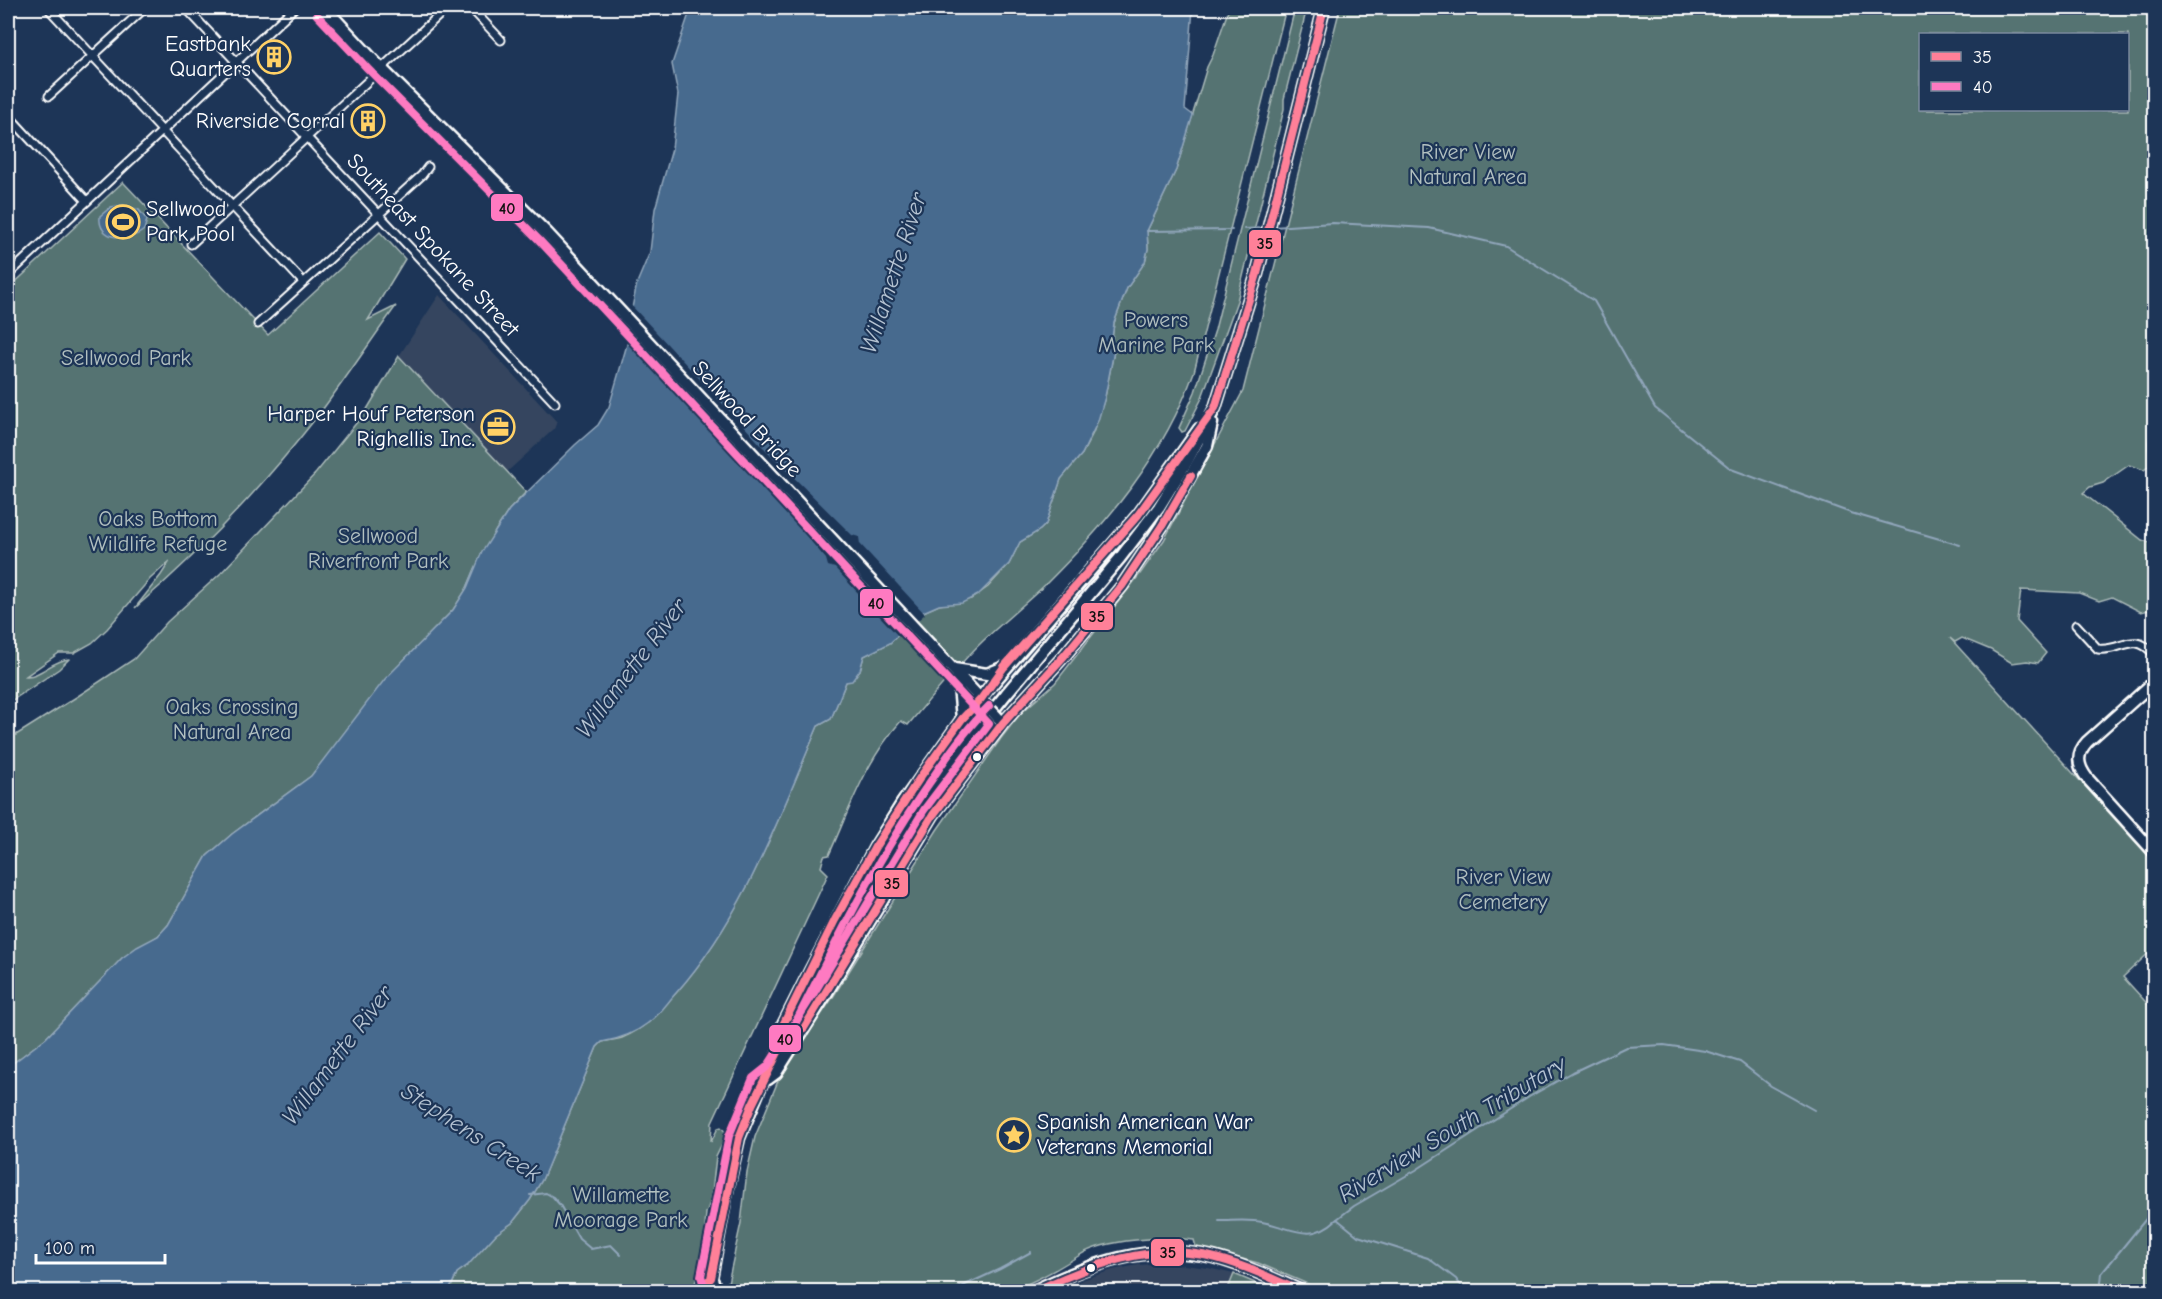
<svg xmlns="http://www.w3.org/2000/svg" width="2162" height="1299" font-family="'Comic Neue',sans-serif">
	<rect width="100%" height="100%" fill="#1d3557"/>
	<filter id="ink" filterUnits="userSpaceOnUse"><feTurbulence type="fractalNoise" baseFrequency=".0167" numOctaves="2"/><feDisplacementMap in="SourceGraphic" scale="12" xChannelSelector="R" yChannelSelector="G"/><feConvolveMatrix kernelMatrix="1 2 1 2 8 2 1 2 1" color-interpolation-filters="sRGB"/></filter>
	<g filter="url(#ink)">
		<g fill="#34455f">
			<polygon points="439,295 557,422 554,429 507,472 399,356"/>
			<polygon points="1168,1263 1208,1268 1234,1274 1227,1291 1060,1291 1085,1279 1112,1270 1138,1265"/>
		</g>
		<g fill="#547372" stroke="#aab9b8" stroke-width="1.5" fill-rule="evenodd">
			<path d="M1229,8H1286L1194,372C1164,456 1108,522 1046,584C1026,603 1004,621 984,640C957,666 932,696 908,725L901,721C866,760 850,808 829,855L824,856L821,867L828,874L712,1122L711,1142L718,1128L721,1127L727,1134L716,1157L711,1200L706,1213L703,1254L693,1291L449,1292L457,1273L468,1265L496,1234L512,1223L530,1200L542,1180L597,1047L602,1042C609,1040 618,1040 624,1037C647,1028 660,1010 676,993C744,916 778,819 818,726L831,719L846,682L860,670L864,656L890,643L921,613L939,605L971,599L988,587L1009,564L1020,542L1040,530L1046,524L1061,479L1082,454L1093,433L1105,397L1114,351L1112,339L1114,323L1127,288L1145,262L1148,249L1147,231L1176,170L1207,67L1213,55Z"/>
			<polygon points="1295,8 1307,8 1284,99 1284,109 1237,301 1201,400 1185,431 1182,432 1179,428 1195,392 1215,330"/>
			<path d="M1340,8H2154V428C2142,446 2152,451 2149,466L2144,470L2129,465L2103,483L2090,487L2083,493L2142,540L2154,544V611L2153,609L2141,612L2112,597L2099,601L2079,593L2021,590L2017,621L2046,653L2038,663L2027,661L2012,663L1991,650L1962,638L1955,642L1950,638L2154,862V948L2123,977L2154,1011V1291H1324L1258,1263L1196,1247L1194,1240C1166,1236 1104,1239 1080,1255C1058,1269 1036,1281 1011,1291L726,1292L741,1223L747,1172L755,1137L780,1076L833,997L937,830L1002,737L1020,714L1055,683L1140,574L1164,540L1243,391ZM1920,34H2128V110H1920Z"/>
			<path d="M123,182L268,335L380,232L405,259L368,320L396,306C369,343 344,382 316,418C262,487 202,551 135,608L161,575L170,561L150,579L107,629L92,643L74,653H59L26,676C40,677 53,660 69,659L59,669L8,703V289Z"/>
			<polygon points="399,356 526,492 509,510 496,530 475,569 467,588 453,610 403,661 311,776 232,834 207,856 168,925 158,936 122,958 46,1038 8,1067 8,740 78,696 134,659 167,622 221,573 316,473 366,411"/>
			<polygon points="1234,1274 1274,1291 1227,1291"/>
		</g>
		<g fill="#476a8e" stroke="#91a6bb" stroke-width="1.5">
			<path d="M691,8H1193L1185,109L1193,115L1176,170L1147,231L1148,249L1145,262L1127,288L1114,323L1112,339L1114,351L1105,397L1098,421L1082,454L1061,479L1046,524L1040,530L1020,542L1009,564L978,595L962,603L939,605L921,613L890,643L864,656L860,670L852,681L846,682L831,719L818,726C778,820 744,916 676,993C667,1003 659,1016 648,1023C634,1034 619,1039 602,1042L597,1047L542,1180L530,1200L512,1223L496,1234L468,1265L457,1273L449,1291H8V1067L46,1038L122,958L137,947L158,936L168,925L207,856L232,834L311,776L385,679L453,610L467,588L482,552L509,510L575,445L598,425L609,407L628,341L631,313L637,283L650,252L655,209L672,149L678,94L672,64Z"/>
			<path d="M123,205L139,210L147,220L144,230C130,242 97,241 100,216L111,207Z"/>
		</g>
		<polygon fill="#1d3557" points="630,304 734,416 742,419 743,425 761,445 852,535 859,537 860,544 925,614 899,637 835,568 828,566 826,559 743,462 725,442 718,440 716,433 626,335"/>
		<g fill="none" stroke-linecap="round" stroke-linejoin="round">
			<g stroke="#91a6bb" stroke-width="2">
				<polyline points="1273,227 1333,223 1429,228 1506,246 1594,301 1655,408 1731,469 1851,513 1960,545"/>
				<polyline points="1244,229 1265,228"/>
				<polyline points="1147,231 1232,230"/>
				<polyline points="530,1195 546,1193 553,1197 560,1205 579,1239 591,1249 611,1245 621,1255"/>
				<polyline points="1337,1219 1354,1206 1416,1170 1529,1097 1573,1072 1626,1047 1664,1045 1705,1051 1740,1062 1771,1086 1814,1110"/>
				<path d="M1219,1221C1233,1221 1249,1219 1262,1222C1292,1227 1309,1245 1337,1219L1358,1236L1428,1258L1456,1279L1466,1292"/>
				<polyline points="950,1292 1000,1269 1031,1252"/>
				<polyline points="2100,1292 2102,1273 2154,1209"/>
			</g>
			<g stroke="#fff" stroke-width="11">
				<g id="street">
					<polyline points="48,8 303,282"/>
					<polyline points="186,8 555,403"/>
					<polyline points="471,8 501,40"/>
					<polyline points="49,96 145,8"/>
					<polyline points="8,115 87,201"/>
					<polyline points="191,244 447,8"/>
					<polyline points="8,275 294,8"/>
					<polyline points="258,324 422,175 428,167"/>
					<path d="M2076,625L2098,649C2123,652 2132,630 2154,654"/>
				</g>
			</g>
			<g stroke="#fff" stroke-width="15">
				<g id="secondary">
					<path d="M2154,682L2087,742C2076,754 2077,765 2087,778L2154,852"/>
					<path d="M1032,1292C1089,1264 1148,1242 1213,1257C1244,1265 1273,1279 1303,1292"/>
				</g>
			</g>
			<g stroke="#fff" stroke-width="15">
				<g id="primary">
					<polyline points="325,8 375,62 547,233 991,710"/>
					<polyline points="954,669 987,674 1002,668"/>
					<polyline points="958,675 962,719"/>
					<polyline points="785,1038 783,1025 810,971 875,847 903,802 962,719 1138,515 1199,429"/>
					<polyline points="768,1079 776,1073 826,994 933,815 1003,723 1064,656 1122,586 1162,526 1207,446 1212,423"/>
					<polyline points="711,1278 716,1288 715,1292"/>
					<polyline points="702,1292 704,1285 711,1278 714,1262 726,1196 739,1138 762,1083 819,976 872,886 951,763 1006,694 1120,558 1159,507 1188,460 1215,408 1257,274 1324,8"/>
				</g>
			</g>
			<use href="#street" stroke="#1d3557" stroke-width="7"/>
			<use href="#secondary" stroke="#1d3557" stroke-width="10"/>
			<use href="#primary" stroke="#1d3557" stroke-width="10"/>
			<g stroke="#fff" stroke-width="15" stroke-linecap="butt">
				<polyline id="primary-bridge" points="991,710 1001,721"/>
			</g>
			<use href="#primary-bridge" stroke="#1d3557" stroke-width="10"/>
			<g stroke="#1d3557" stroke-width="12">
				<g id="bus-1">
					<polyline points="804,1028 933,815 1003,723 1064,656 1122,586 1162,526 1191,476"/>
					<polyline points="702,1292 704,1285 711,1278 739,1138 752,1105 785,1038 783,1025 835,920 875,847 921,776 962,719 981,699 1004,667 1138,515 1215,408 1257,274 1324,8"/>
					<path d="M1033,1292C1090,1265 1152,1241 1216,1258C1246,1266 1274,1279 1302,1292"/>
				</g>
			</g>
			<g stroke="#1d3557" stroke-width="12">
				<g id="bus-2">
					<polyline points="317,15 368,69 539,240 989,724 924,810 817,988 768,1066 753,1078 729,1136 701,1276 705,1289"/>
					<path d="M795,1024C837,940 878,856 932,779C949,753 967,728 989,706"/>
				</g>
			</g>
			<use href="#bus-1" stroke="#ff8098" stroke-width="8"/>
			<use href="#bus-2" stroke="#fe7ac1" stroke-width="8"/>
		</g>
	</g>
	<defs>
		<g id="building-ring" transform="scale(1.725)"><circle r="9.5" fill="#1d3557" stroke="#ffd166" stroke-width="1.5"/><path d="M-4-6H4V6H1V3H-1V6H-4ZM-2.5-4.3h1.7v1.8h-1.7ZM.8-4.3h1.7v1.8H.8ZM-2.5-1h1.7V.8h-1.7ZM.8-1h1.7V.8H.8Z" fill="#ffd166"/></g>
		<g id="stadium-ring" transform="scale(1.725)"><circle r="9.5" fill="#1d3557" stroke="#ffd166" stroke-width="1.5"/><path d="M0-5a6.5 5 0 1 0 0 10a6.5 5 0 1 0 0-10ZM-3.5-1.8h7v3.6h-7Z" fill="#ffd166"/></g>
		<g id="office-ring" transform="scale(1.725)"><circle r="9.5" fill="#1d3557" stroke="#ffd166" stroke-width="1.5"/><path d="M-6-3h4V-5.5h4V-3h4V5H-6ZM-1-4.5V-3h2v-1.5ZM-6 0V1H6V0Z" fill="#ffd166"/></g>
		<g id="sight-ring" transform="scale(1.725)"><circle r="9.5" fill="#1d3557" stroke="#ffd166" stroke-width="1.5"/><path d="M0-6L1.8-2.2L6-1.7L2.9 1.2L3.7 5.4L0 3.3L-3.7 5.4L-2.9 1.2L-6-1.7L-1.8-2.2Z" fill="#ffd166"/></g>
	</defs>
	<g fill-rule="evenodd">
		<use href="#building-ring" x="274" y="57"/>
		<use href="#building-ring" x="368" y="121"/>
		<use href="#stadium-ring" x="123" y="222"/>
		<use href="#office-ring" x="498" y="427"/>
		<use href="#sight-ring" x="1014" y="1135"/>
	</g>
	<g fill="#fff" stroke="#1d3557" stroke-width="2">
		<circle cx="977" cy="757" r="5"/>
		<circle cx="1091" cy="1268" r="5"/>
	</g>
	<g text-anchor="middle" dominant-baseline="central" stroke-width="4.5" stroke-linejoin="round" paint-order="stroke">
		<g font-size="22" fill="#fff" stroke="#1d3557" text-anchor="end">
			<text x="251" y="44">Eastbank<tspan x="251" dy="25">Quarters</tspan></text>
			<text x="345" y="121">Riverside Corral</text>
			<text x="146" y="209" text-anchor="start">Sellwood<tspan x="146" dy="25">Park Pool</tspan></text>
			<text x="475" y="414">Harper Houf Peterson<tspan x="475" dy="25">Righellis Inc.</tspan></text>
			<text x="1037" y="1122" text-anchor="start">Spanish American War<tspan x="1037" dy="25">Veterans Memorial</tspan></text>
		</g>
		<g font-size="22" fill="#b2c0c0" stroke="#1d3557">
			<text x="1468" y="152">River View<tspan x="1468" dy="25">Natural Area</tspan></text>
			<text x="1156" y="320">Powers<tspan x="1156" dy="25">Marine Park</tspan></text>
			<text x="126" y="358">Sellwood Park</text>
			<text x="158" y="519">Oaks Bottom<tspan x="158" dy="25">Wildlife Refuge</tspan></text>
			<text x="378" y="536">Sellwood<tspan x="378" dy="25">Riverfront Park</tspan></text>
			<text x="232" y="707">Oaks Crossing<tspan x="232" dy="25">Natural Area</tspan></text>
			<text x="1503" y="877">River View<tspan x="1503" dy="25">Cemetery</tspan></text>
			<text x="621" y="1195">Willamette<tspan x="621" dy="25">Moorage Park</tspan></text>
		</g>
		<g font-size="22" fill="#fff" stroke="#1d3557">
			<text transform="translate(433 245) rotate(47)">Southeast Spokane Street</text>
			<text transform="translate(747 419) rotate(47)">Sellwood Bridge</text>
		</g>
		<g font-size="24" font-style="italic" fill="#b5c3d2" stroke="#1d3557">
			<text transform="translate(893 273) rotate(-72)">Willamette River</text>
			<text transform="translate(631 668) rotate(-53)">Willamette River</text>
			<text transform="translate(337 1055) rotate(-53)">Willamette River</text>
			<text transform="translate(1452 1129) rotate(-31)">Riverview South Tributary</text>
			<text transform="translate(471 1132) rotate(33)">Stephens Creek</text>
		</g>
	</g>
	<g stroke="#1d3557" stroke-width="2">
		<rect x="490" y="193" width="34" height="29" rx="6" fill="#fe7ac1"/>
		<rect x="1248" y="229" width="34" height="29" rx="6" fill="#ff8098"/>
		<rect x="859" y="588" width="35" height="29" rx="6" fill="#fe7ac1"/>
		<rect x="1080" y="602" width="34" height="29" rx="6" fill="#ff8098"/>
		<rect x="874" y="869" width="35" height="29" rx="6" fill="#ff8098"/>
		<rect x="768" y="1024" width="34" height="29" rx="6" fill="#fe7ac1"/>
		<rect x="1150" y="1238" width="35" height="29" rx="6" fill="#ff8098"/>
	</g>
	<g font-size="16" text-anchor="middle" font-weight="bold" fill="#111">
		<text x="507" y="214">40</text>
		<text x="1265" y="249">35</text>
		<text x="876" y="609">40</text>
		<text x="1097" y="622">35</text>
		<text x="892" y="889">35</text>
		<text x="785" y="1045">40</text>
		<text x="1168" y="1258">35</text>
	</g>
	<rect width="2162" height="1299" fill="none" stroke="#1d3557" stroke-width="30"/>
	<rect x="15" y="15" width="2132" height="1269" fill="none" stroke="#fff" stroke-width="2" filter="url(#ink)"/>
	<rect x="1919" y="33" width="210" height="78" fill="#1d3557" stroke="#77869a" stroke-width="1.5"/>
	<rect x="1931" y="52" width="30" height="9" fill="#ff8098" stroke="#77869a" stroke-width="1.5"/>
	<text x="1973" y="63" font-size="18" fill="#ffffff">35</text>
	<rect x="1931" y="82" width="30" height="9" fill="#fe7ac1" stroke="#77869a" stroke-width="1.5"/>
	<text x="1973" y="93" font-size="18" fill="#ffffff">40</text>
	<path d="M36 1254v9h129v-9" fill="none" stroke="#ffffff" stroke-width="3"/>
	<text x="45" y="1254" font-size="18" fill="#ffffff" stroke="#1d3557" stroke-width="4.5" paint-order="stroke">100 m</text>
</svg>
